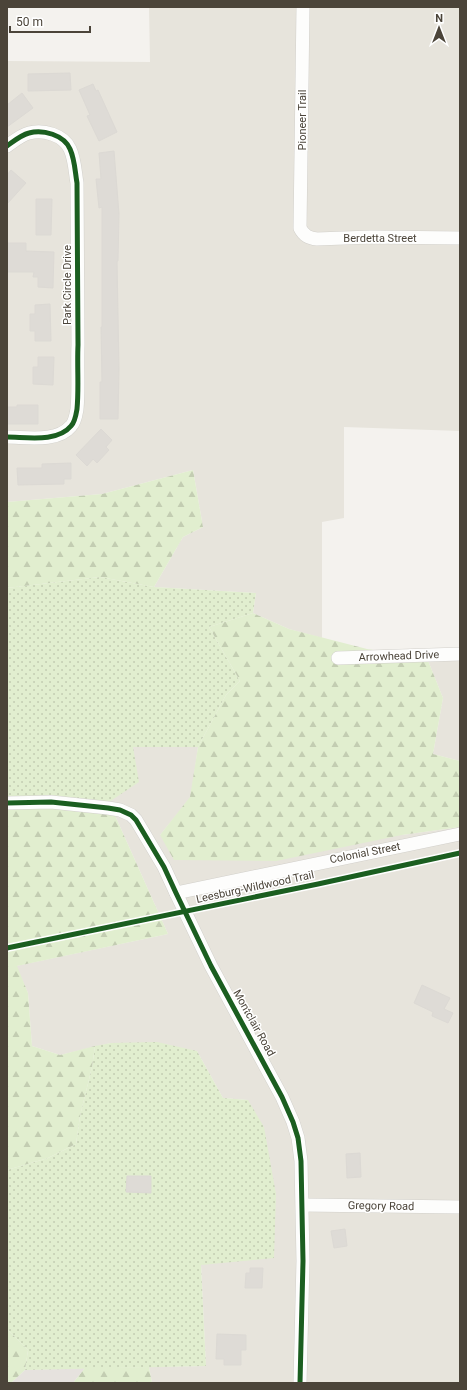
<svg xmlns="http://www.w3.org/2000/svg" width="467" height="1390" font-family="Roboto,sans-serif">
	<defs>
		<pattern id="grass-dots" width="8" height="8" patternUnits="userSpaceOnUse"><rect width="8" height="8" fill="#e1eecf"/><path d="M2 2h.1M6 6h.1" fill="none" stroke="#c3cdb2" stroke-width="1.8" stroke-linecap="round"/></pattern>
		<pattern id="forest-firs" width="22" height="20" patternUnits="userSpaceOnUse"><rect width="22" height="20" fill="#e1eecf"/><path d="M5 1l3.5 6h-7zM16 11l3.5 6h-7z" fill="#c3cdb2"/></pattern>
	</defs>
	<rect width="100%" height="100%" fill="#f4f2ee"/>
	<g fill="#e7e4dc">
		<polygon points="149,7 460,7 460,431 344,427 344,518 322,522 322,638 289,629 253,613 256,593 154,587 183,537 203,527 193,470 102,494 7,502 7,61 150,62"/>
		<polygon points="427,658 460,660 460,761 433,754 443,698"/>
		<polygon points="132,747 198,747 191,797 160,835 402,835 460,827 460,1383 152,1383 149,1367 206,1366 201,1264 248,1100 223,1098 197,1051 111,1043 60,1055 32,1046 28,993 16,966 168,934 109,802"/>
	</g>
	<polygon fill="#e6e2de" points="85,1368 73,1383 11,1383 25,1370"/>
	<g fill="url(#grass-dots)">
		<polygon points="100,577 154,587 256,593 253,613 209,627 240,681 226,695 198,747 133,747 139,782 109,802 7,800 7,588"/>
		<polygon points="157,1042 197,1051 223,1098 248,1100 264,1127 276,1194 274,1258 201,1265 206,1366 25,1370 28,1350 7,1329 7,1170 48,1158 76,1144 80,1116 92,1067 95,1046 111,1043"/>
	</g>
	<g fill="url(#forest-firs)">
		<polygon points="193,470 203,527 183,537 154,587 100,577 7,588 7,502 102,494"/>
		<polygon points="253,613 289,629 367,649 427,658 443,698 433,754 460,761 460,827 402,835 276,861 174,860 160,835 190,797 198,747 226,695 240,681 209,627"/>
		<polygon points="7,800 109,802 168,934 17,966 28,993 32,1046 60,1055 95,1046 92,1067 80,1116 76,1144 48,1158 7,1170"/>
		<polygon points="7,1329 28,1350 25,1370 11,1383 7,1383"/>
		<polygon points="149,1367 152,1383 73,1383 85,1368"/>
	</g>
	<g fill="#dedbd6" stroke="#dcd9d4">
		<polygon points="70,73 71,90 28,91 28,74"/>
		<polygon points="93,84 96,91 98,90 117,132 99,141 87,116 90,115 79,90"/>
		<polygon points="22,93 33,108 7,127 7,105"/>
		<polygon points="114,151 119,214 118,261 117,261 119,369 118,419 100,419 100,382 102,382 101,327 102,327 102,207 99,208 96,179 101,179 99,153"/>
		<polygon points="11,170 26,183 7,204 7,175"/>
		<polygon points="36,199 52,199 51,235 36,235"/>
		<polygon points="7,243 26,243 26,251 54,252 53,288 38,287 38,277 33,277 34,272 7,272"/>
		<polygon points="50,304 51,341 35,341 35,331 30,331 30,314 35,314 35,305"/>
		<polygon points="38,357 54,357 53,385 33,384 33,367 38,367"/>
		<polygon points="17,405 38,405 38,424 7,424 7,407 17,407"/>
		<polygon points="101,429 112,440 106,447 109,450 97,463 93,459 87,466 76,455"/>
		<polygon points="71,463 71,479 64,479 64,484 18,485 17,468 42,468 42,464"/>
		<polygon points="422,985 450,998 444,1009 453,1013 448,1023 432,1016 433,1012 414,1003"/>
		<polygon points="360,1153 361,1177 347,1178 346,1154"/>
		<polygon points="127,1176 151,1176 151,1193 126,1192"/>
		<polygon points="345,1229 347,1246 334,1248 331,1231"/>
		<polygon points="250,1268 263,1268 262,1288 245,1288 246,1273 250,1273"/>
		<polygon points="217,1334 246,1335 246,1350 241,1350 241,1365 224,1365 224,1359 216,1359"/>
	</g>
	<g fill="none" stroke-linecap="round" stroke-linejoin="round">
		<g stroke="#d2d0cb" stroke-width="14">
			<g id="street">
				<path d="M303,7L300,228C304,236 309,238 317,239L371,237L460,238"/>
				<path d="M7,146C14,141 21,135 29,133C43,129 64,135 70,149C75,160 75,172 77,183C77,237 78,291 78,345C77,366 79,389 77,409C76,415 75,422 71,426C57,443 26,437 7,437"/>
				<polyline points="338,658 460,654"/>
				<polyline points="7,803 51,802 108,808 120,810 131,815 136,820 164,867 176,893 211,966 282,1097 293,1122 298,1138 301,1161 303,1261 300,1383"/>
				<polyline points="176,893 460,834"/>
				<polyline points="303,1205 460,1207"/>
			</g>
		</g>
		<use href="#street" stroke="#fdfdfc" stroke-width="13"/>
		<g stroke="#fff" stroke-width="8">
			<g id="cycleway">
				<path d="M7,146C14,141 21,135 29,133C43,129 64,135 70,149C75,160 75,172 77,183C77,237 78,291 78,345C77,366 79,389 77,409C76,415 75,422 71,426C57,443 26,437 7,437"/>
				<polyline points="7,803 51,802 108,808 120,810 131,815 136,820 164,867 176,893 211,966 282,1097 293,1122 298,1138 301,1161 303,1261 300,1383"/>
				<polyline points="7,948 318,884 460,853"/>
			</g>
		</g>
		<use href="#cycleway" stroke="#1b5e20" stroke-width="5"/>
	</g>
	<g text-anchor="middle" dominant-baseline="central" stroke-width="3" stroke-linejoin="round" paint-order="stroke">
		<g font-size="11" fill="#4b4439" stroke="#fff">
			<text transform="translate(302 120) rotate(-90)">Pioneer Trail</text>
			<text x="380" y="238">Berdetta Street</text>
			<text transform="translate(67 285) rotate(-90)">Park Circle Drive</text>
			<text transform="translate(399 656) rotate(-2)">Arrowhead Drive</text>
			<text transform="translate(365 853) rotate(-11)">Colonial Street</text>
			<text transform="translate(255 887) rotate(-12)">Leesburg-Wildwood Trail</text>
			<text transform="translate(254 1023) rotate(61)">Montclair Road</text>
			<text transform="translate(381 1206) rotate(1)">Gregory Road</text>
		</g>
	</g>
	<rect width="467" height="1390" fill="none" stroke="#4b4439" stroke-width="16"/>
	<g transform="translate(439 28)" stroke="#ffffff" stroke-width="3" paint-order="stroke">
	<path d="M0-3L7 15L0 10L-7 15Z" fill="#4b4439"/>
	<text y="-6" font-size="11" font-weight="bold" text-anchor="middle" fill="#4b4439">N</text>
	</g>
	<path d="M10 26v6h80v-6" fill="none" stroke="#4b4439" stroke-width="2"/>
	<text x="16" y="26" font-size="12" fill="#4b4439" stroke="#ffffff" stroke-width="3" paint-order="stroke">50 m</text>
</svg>
